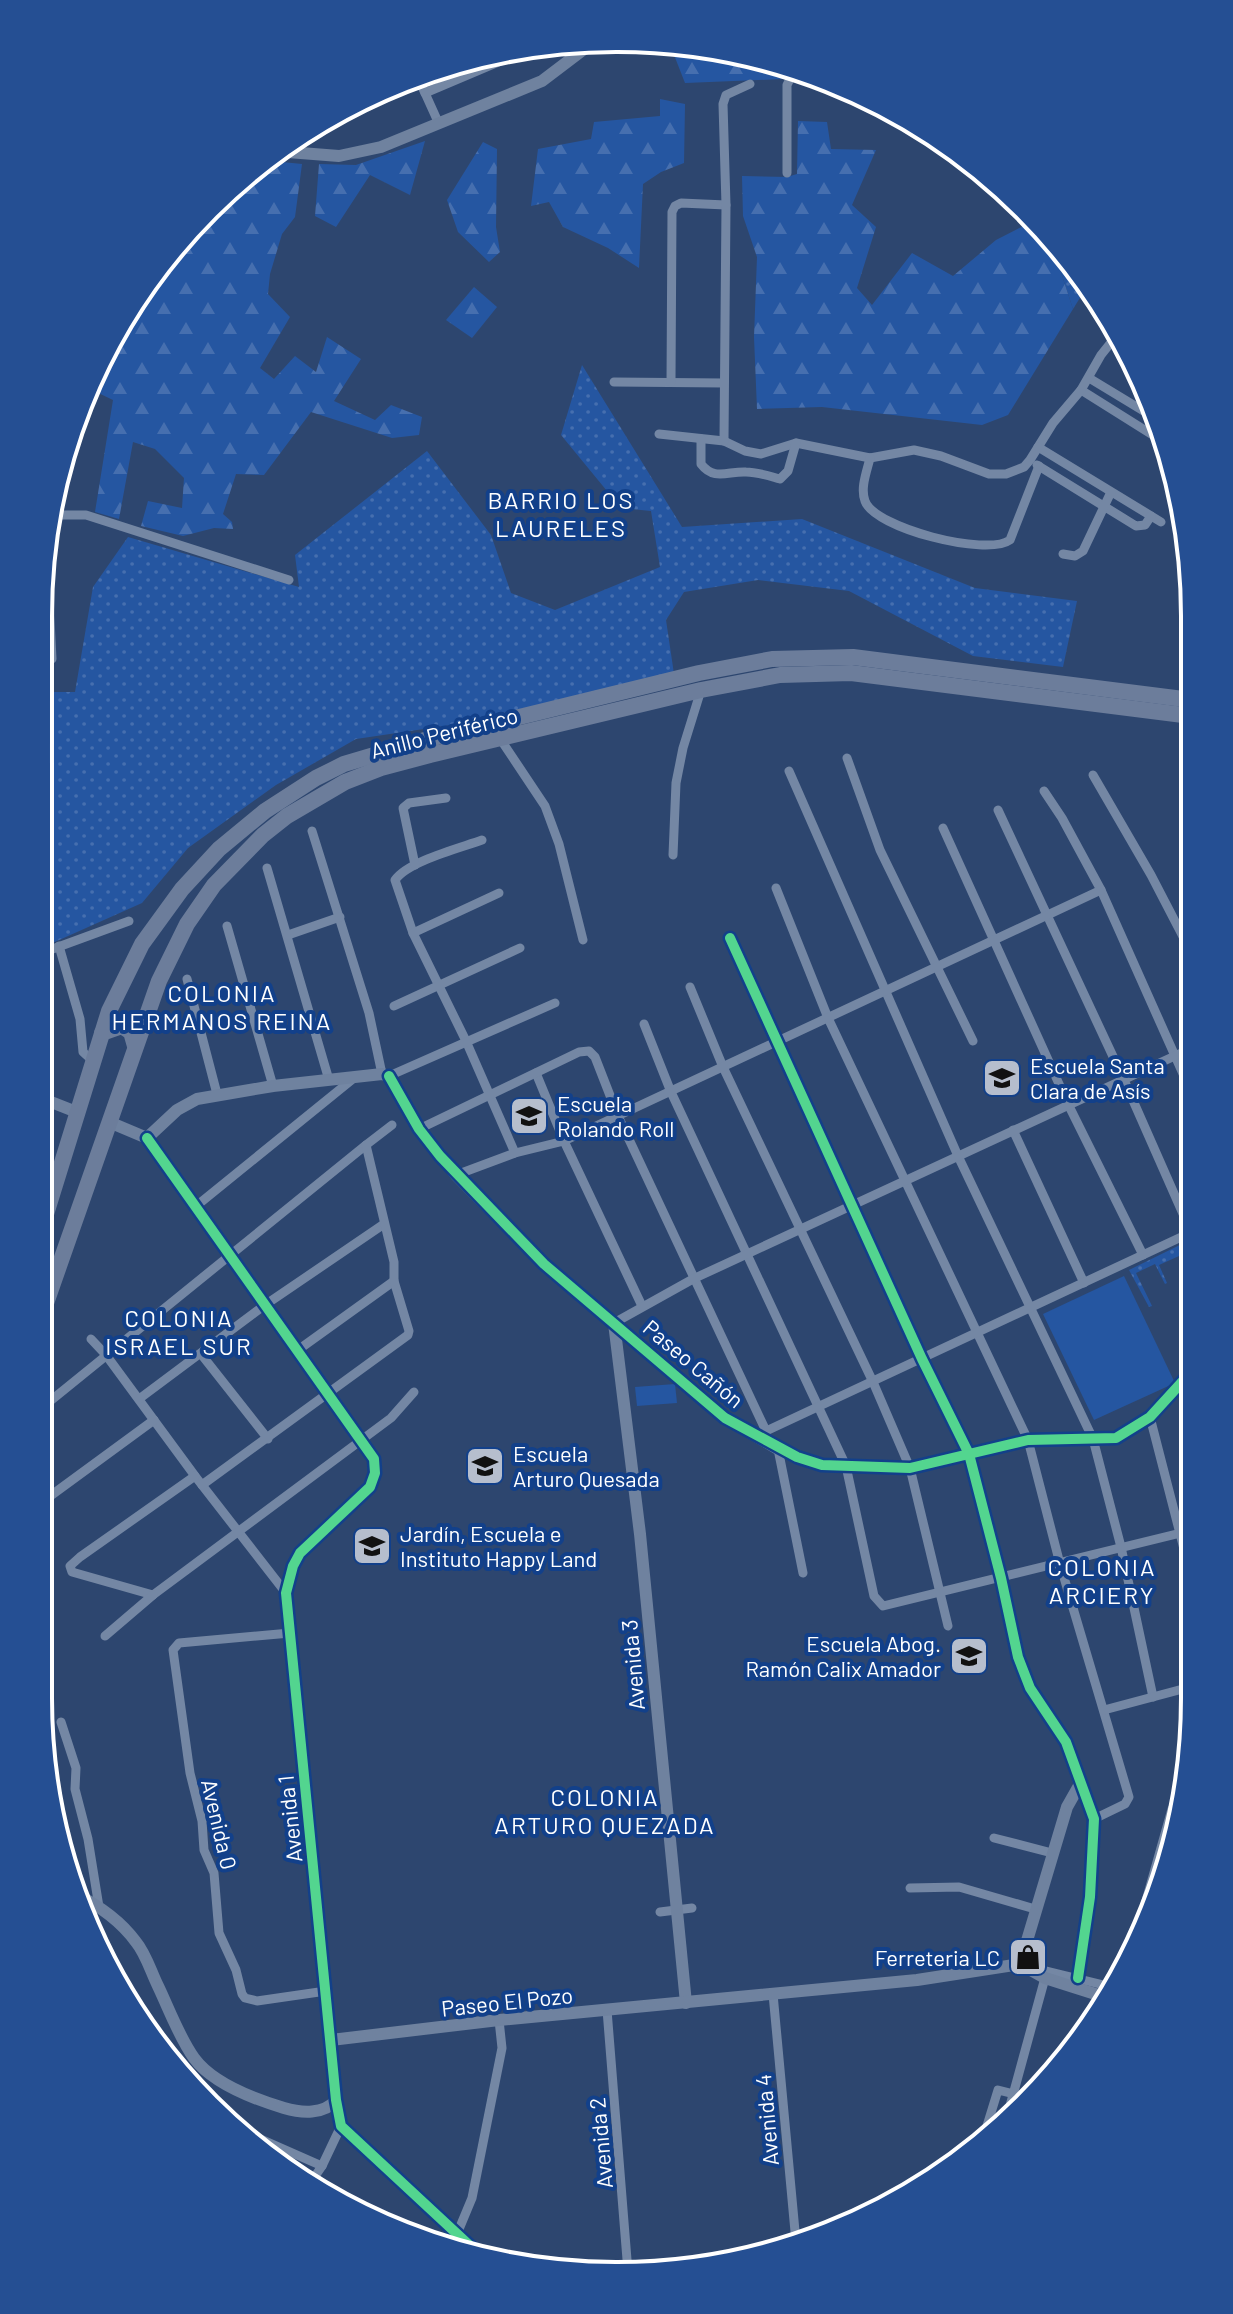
<svg xmlns="http://www.w3.org/2000/svg" width="1233" height="2314" font-family="Barlow,sans-serif">
	<defs>
		<pattern id="green-dots" width="8" height="8" patternUnits="userSpaceOnUse" patternTransform="scale(2)"><rect width="8" height="8" fill="#2556a1"/><path d="M2 2h.1M6 6h.1" fill="none" stroke="#466faf" stroke-width="1.8" stroke-linecap="round"/></pattern>
		<pattern id="forest-firs" width="22" height="20" patternUnits="userSpaceOnUse" patternTransform="scale(2)"><rect width="22" height="20" fill="#2556a1"/><path d="M5 1l3.5 6h-7zM16 11l3.5 6h-7z" fill="#466faf"/></pattern>
	</defs>
	<rect width="100%" height="100%" fill="#2d466f"/>
	<g fill="url(#green-dots)">
		<polygon points="1051,242 1088,285 1073,309"/>
		<polygon points="582,365 682,527 802,519 975,588 1077,601 1063,667 973,656 849,591 758,580 684,592 666,620 674,674 451,725 356,739 276,785 188,848 142,903 39,949 39,692 75,692 93,587 128,537 299,587 295,555 427,451 491,535 511,593 555,610 660,567 651,511 621,508 561,435"/>
		<polygon points="1190,1240 1192,1241 1192,1286 1179,1256 1159,1265 1167,1283 1165,1284 1155,1264 1136,1273 1152,1306 1149,1307 1129,1270"/>
	</g>
	<g fill="url(#forest-firs)">
		<polygon points="669,42 692,43 785,65 784,79 685,83"/>
		<polygon points="660,99 685,104 684,163 661,172 643,184 639,268 608,248 563,227 549,202 531,206 538,149 591,139 594,122 660,116"/>
		<polygon points="798,121 827,122 831,149 876,150 852,205 876,227 857,288 872,305 912,253 953,276 996,240 1033,221 1051,242 1073,309 1008,415 982,425 822,407 757,409 754,337 757,257 743,216 742,176 787,177 797,174"/>
		<polygon points="425,141 410,195 370,175 336,227 315,216 319,164 356,165"/>
		<polygon points="483,142 497,149 496,227 500,252 489,262 458,232 447,200"/>
		<polygon points="262,160 302,164 295,217 282,234 270,274 268,294 290,317 260,368 274,379 295,356 316,372 327,337 361,359 334,401 375,420 391,405 422,417 419,435 392,438 311,412 264,475 236,474 223,514 232,522 233,529 214,528 183,536 141,526 148,501 182,508 184,478 155,449 133,442 119,519 95,512 113,400 90,389 115,328 181,235"/>
		<polygon points="474,287 497,307 472,338 446,320"/>
	</g>
	<g fill="#2556a1">
		<polygon points="1124,1276 1175,1383 1094,1420 1043,1314"/>
		<polygon points="675,1384 677,1403 637,1406 635,1387"/>
	</g>
	<g fill="none" stroke-linecap="round" stroke-linejoin="round">
		<g stroke="#7487a4" stroke-width="9">
			<polyline points="417,76 425,93"/>
			<polyline points="439,124 425,93 534,47"/>
			<polyline points="787,173 787,85 791,77 813,73"/>
			<polyline points="1089,378 1160,421"/>
			<polyline points="614,382 724,383"/>
			<polyline points="671,382 672,212 675,206 681,203 726,205"/>
			<polyline points="1081,390 1167,444"/>
			<polyline points="659,434 724,441 745,451 761,454 796,443 870,458 914,450 941,456 989,474 1006,474 1024,467 1030,460 1053,423 1081,390 1101,355 1117,335"/>
			<path d="M701,439V464C714,481 728,471 746,472C757,472 769,476 780,479L788,471L796,443"/>
			<polyline points="724,441 726,205 723,104 726,95 750,84"/>
			<polyline points="1038,447 1161,522"/>
			<path d="M870,458C867,471 860,488 865,501C874,528 987,557 1010,540L1039,466"/>
			<polyline points="1037,465 1136,526 1145,525 1151,516"/>
			<polyline points="50,515 86,515 289,580"/>
			<polyline points="46,540 52,659"/>
			<polyline points="1063,554 1075,556 1083,551 1111,492"/>
			<polyline points="501,740 545,806 559,844 583,940"/>
			<polyline points="847,758 880,850 973,1041"/>
			<polyline points="789,771 958,1156 1093,1439 1121,1547 1153,1697"/>
			<polyline points="1093,775 1151,875 1191,952"/>
			<polyline points="1044,791 1062,818 1101,890 1192,1094"/>
			<polyline points="998,810 1124,1080 1191,1232"/>
			<polyline points="943,828 1069,1106 1143,1255"/>
			<polyline points="312,831 369,1013 382,1074"/>
			<path d="M482,840C460,848 408,861 395,880L413,933L466,1041L515,1153"/>
			<polyline points="673,855 676,783 683,748 701,690"/>
			<polyline points="415,865 403,808 409,803 446,798"/>
			<polyline points="267,868 329,1080"/>
			<polyline points="776,888 828,1018 1028,1440 1060,1564 1129,1797 1125,1804 1094,1819"/>
			<polyline points="227,926 273,1086"/>
			<polyline points="413,933 499,893"/>
			<polyline points="288,935 340,917"/>
			<polyline points="730,938 922,1359 969,1454 1028,1440 1116,1438 1150,1417 1193,1370"/>
			<polyline points="59,946 80,1019 83,1052 94,1062"/>
			<polyline points="39,954 129,921"/>
			<polyline points="187,979 217,1094"/>
			<polyline points="690,987 723,1067 873,1382 910,1468 948,1626"/>
			<polyline points="394,1006 520,948"/>
			<polyline points="644,1024 671,1092 846,1466 874,1596 883,1606 1193,1530"/>
			<polyline points="536,1073 564,1141 642,1306"/>
			<polyline points="39,1076 46,1100"/>
			<polyline points="389,1076 555,1003"/>
			<polyline points="419,1129 579,1052 589,1051 595,1057 618,1116 766,1431"/>
			<polyline points="1013,1130 1084,1283"/>
			<polyline points="456,1175 515,1153 564,1141 1101,890"/>
			<polyline points="195,1207 354,1078"/>
			<polyline points="614,1323 693,1279 1192,1048"/>
			<polyline points="91,1339 106,1355 195,1476 286,1593"/>
			<polyline points="298,1350 394,1281"/>
			<polyline points="201,1354 268,1439"/>
			<polyline points="139,1399 265,1305 384,1224"/>
			<polyline points="49,1402 366,1145"/>
			<polyline points="1150,1417 1193,1584"/>
			<polyline points="764,1432 1192,1232"/>
			<polyline points="778,1449 803,1573"/>
			<polyline points="195,1476 80,1557 70,1566 72,1572 153,1595 391,1418 414,1392"/>
			<polyline points="202,1485 408,1335 409,1331 394,1281 394,1262 366,1145 392,1125"/>
			<polyline points="38,1505 154,1420"/>
			<polyline points="290,1633 179,1643 173,1650 190,1773 202,1821 204,1850 214,1873 219,1933 236,1970 242,1994 245,1998 257,2001 326,1991"/>
			<polyline points="105,1636 153,1595"/>
			<polyline points="1104,1710 1194,1686"/>
			<polyline points="61,1722 76,1768 75,1789 88,1839 99,1907"/>
			<polyline points="994,1838 1052,1853"/>
			<polyline points="910,1888 959,1887 1035,1909"/>
			<polyline points="660,1912 692,1908"/>
			<polyline points="1131,1954 1172,1809"/>
			<polyline points="1030,1967 1116,1988"/>
			<polyline points="1078,1978 1090,1897 1094,1839 1094,1819 1080,1784"/>
			<polyline points="773,1994 796,2242"/>
			<polyline points="607,2010 628,2272"/>
			<polyline points="336,2100 341,2126 483,2258"/>
			<polyline points="1005,2124 1045,1978"/>
			<polyline points="247,2133 322,2166"/>
			<polyline points="982,2142 998,2090 1014,2094"/>
			<polyline points="309,2185 322,2166 341,2126"/>
			<polyline points="457,2234 472,2198 502,2048 499,2020"/>
		</g>
		<g stroke="#6f829f" stroke-width="12">
			<polyline points="275,151 339,156 381,147 542,81 596,40"/>
			<polyline points="39,1101 46,1100 79,1113"/>
			<polyline points="109,1122 147,1138"/>
			<polyline points="147,1138 177,1110 197,1099 273,1086 382,1074 389,1076 419,1129 456,1175 544,1264 725,1418 778,1449 822,1465 910,1468 969,1454 1001,1578 1018,1657 1030,1688 1066,1742 1080,1784 1067,1807 1020,1964"/>
			<polyline points="614,1323 640,1534 686,2003"/>
			<path d="M74,1893C98,1905 120,1920 136,1942C146,1954 151,1972 158,1986C169,2009 179,2037 194,2058C213,2084 254,2099 284,2108C301,2113 324,2115 336,2100L286,1593L293,1566L300,1553L370,1487L375,1473L374,1459L147,1138"/>
			<polyline points="331,2040 499,2020 917,1980 1020,1964 1045,1978 1108,1998"/>
		</g>
		<g stroke="#6c7d9b" stroke-width="16">
			<polyline points="102,1033 122,1026 131,1032 135,1046"/>
			<polyline points="38,1240 109,1011 142,944 182,889 219,849 265,811 316,778 344,764 425,740 699,673 772,659 853,657 1191,700"/>
			<polyline points="38,1326 159,981 187,924 214,885 263,835 287,816 345,782 381,768 430,755 701,690 780,675 851,673 1191,716"/>
		</g>
		<g stroke="#12408a" stroke-width="15">
			<g id="cycleway">
				<polyline points="730,938 922,1359 969,1454 1001,1578 1018,1657 1030,1688 1066,1742 1094,1819 1090,1897 1078,1978"/>
				<polyline points="389,1076 419,1129 440,1156 544,1264 725,1418 797,1457 822,1465 910,1468 1028,1440 1116,1438 1150,1417 1193,1370"/>
				<polyline points="147,1138 374,1459 375,1473 370,1487 300,1553 293,1566 286,1593 336,2100 341,2126 483,2258"/>
			</g>
		</g>
		<use href="#cycleway" stroke="#53d58f" stroke-width="10"/>
	</g>
	<defs>
		<g id="school-square" transform="scale(2)"><rect x="-9" y="-9" width="18" height="18" rx="4" fill="#b6becd" stroke="#12408a"/><path d="M0-5L7-2L0 1L-7-2ZM-4 1L0 2.5L4 1V4Q0 6-4 4Z" fill="#111"/></g>
		<g id="shop-square" transform="scale(2)"><rect x="-9" y="-9" width="18" height="18" rx="4" fill="#b6becd" stroke="#12408a"/><path d="M-5-2.5h2.3a2.7 3.5 0 0 1 5.4 0H5L5.5 6h-11ZM-1.5-2.5h3a1.5 2.3 0 0 0-3 0Z" fill="#111"/></g>
	</defs>
	<g fill-rule="evenodd">
		<use href="#school-square" x="1002" y="1078"/>
		<use href="#school-square" x="529" y="1116"/>
		<use href="#school-square" x="485" y="1466"/>
		<use href="#school-square" x="372" y="1546"/>
		<use href="#school-square" x="969" y="1656"/>
		<use href="#shop-square" x="1028" y="1957"/>
	</g>
	<g text-anchor="middle" dominant-baseline="central" stroke-width="8" stroke-linejoin="round" paint-order="stroke">
		<g font-size="22" fill="#fff" stroke="#12408a">
			<text transform="translate(444 732) rotate(-14)">Anillo Periférico</text>
			<text transform="translate(694 1363) rotate(40)">Paseo Cañón</text>
			<text transform="translate(632 1665) rotate(-95)">Avenida 3</text>
			<text transform="translate(289 1819) rotate(-96)">Avenida 1</text>
			<text transform="translate(220 1824) rotate(77)">Avenida 0</text>
			<text transform="translate(507 2001) rotate(-6)">Paseo El Pozo</text>
			<text transform="translate(766 2120) rotate(-95)">Avenida 4</text>
			<text transform="translate(600 2143) rotate(-95)">Avenida 2</text>
		</g>
		<g font-size="22" fill="#fff" stroke="#12408a" text-anchor="start">
			<text x="1030" y="1065">Escuela Santa<tspan x="1030" dy="25">Clara de Asís</tspan></text>
			<text x="557" y="1103">Escuela<tspan x="557" dy="25">Rolando Roll</tspan></text>
			<text x="513" y="1453">Escuela<tspan x="513" dy="25">Arturo Quesada</tspan></text>
			<text x="400" y="1533">Jardín, Escuela e<tspan x="400" dy="25">Instituto Happy Land</tspan></text>
			<text x="941" y="1643" text-anchor="end">Escuela Abog.<tspan x="941" dy="25">Ramón Calix Amador</tspan></text>
			<text x="1000" y="1957" text-anchor="end">Ferreteria LC</text>
		</g>
		<g font-size="24" letter-spacing="2" fill="#fff" stroke="#12408a">
			<text x="561" y="499">BARRIO LOS<tspan x="561" dy="28">LAURELES</tspan></text>
			<text x="222" y="992">COLONIA<tspan x="222" dy="28">HERMANOS REINA</tspan></text>
			<text x="179" y="1317">COLONIA<tspan x="179" dy="28">ISRAEL SUR</tspan></text>
			<text x="1102" y="1566">COLONIA<tspan x="1102" dy="28">ARCIERY</tspan></text>
			<text x="605" y="1796">COLONIA<tspan x="605" dy="28">ARTURO QUEZADA</tspan></text>
		</g>
	</g>
	<path d="M0 0H1233V2314H0ZM616 52H617A564 564 0 0 1 1181 616V1698A564 564 0 0 1 617 2262H616A564 564 0 0 1 52 1698V616A564 564 0 0 1 616 52Z" fill="#254f93" fill-rule="evenodd"/>
	<path fill="none" stroke="#fff" stroke-width="4" d="M616 52H617A564 564 0 0 1 1181 616V1698A564 564 0 0 1 617 2262H616A564 564 0 0 1 52 1698V616A564 564 0 0 1 616 52Z"/>
</svg>
